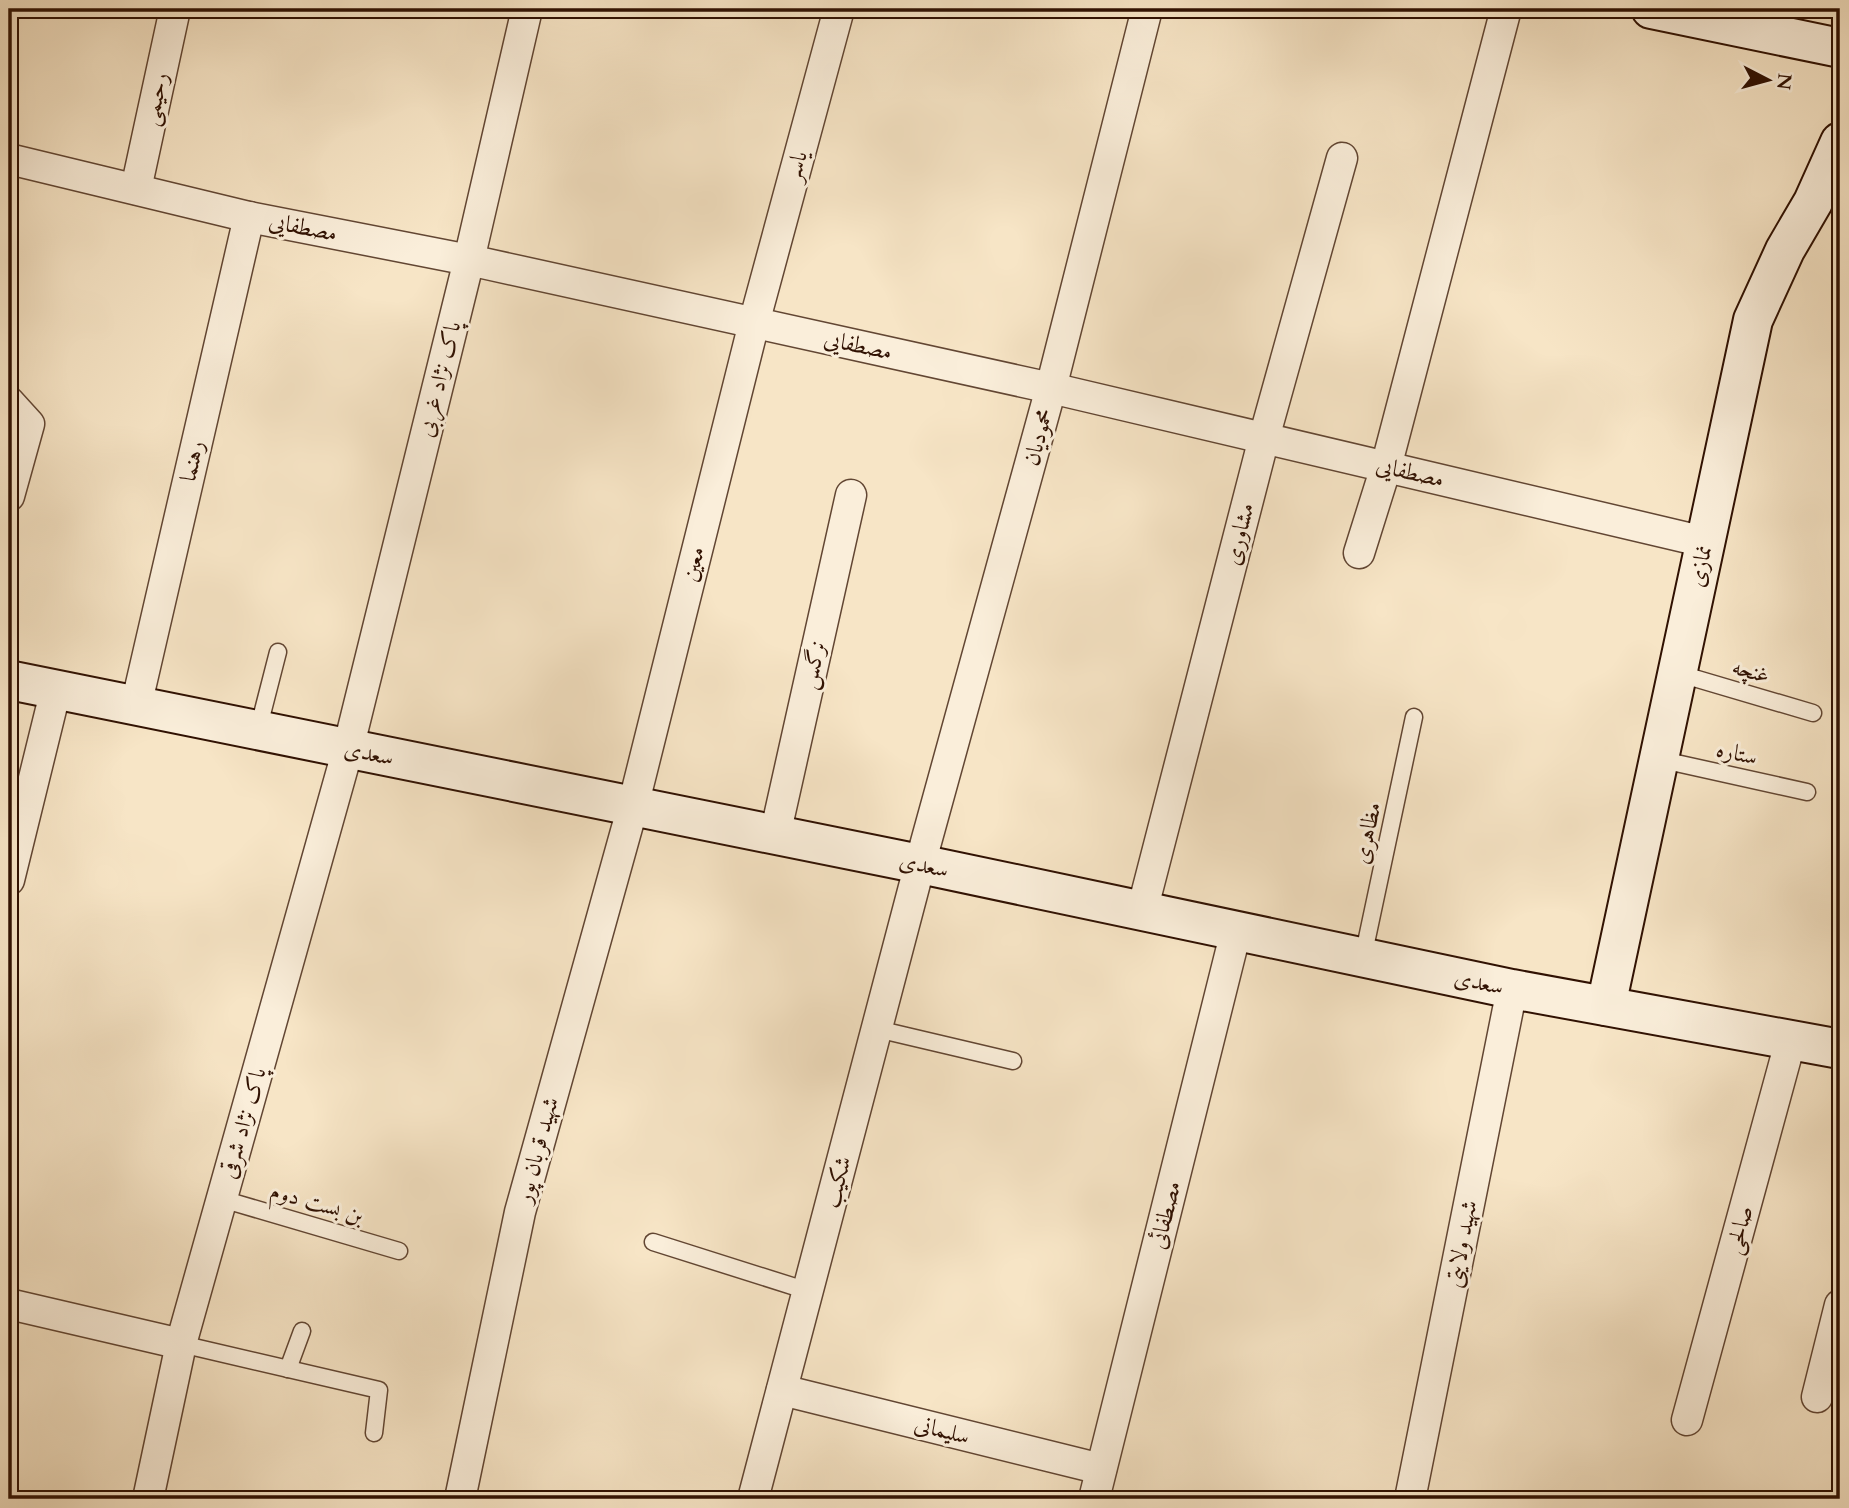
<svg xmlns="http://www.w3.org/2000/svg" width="1849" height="1508" font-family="Cardo,Amiri,serif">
	<rect width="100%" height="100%" fill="#f7e5c6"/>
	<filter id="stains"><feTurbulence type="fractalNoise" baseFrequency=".00286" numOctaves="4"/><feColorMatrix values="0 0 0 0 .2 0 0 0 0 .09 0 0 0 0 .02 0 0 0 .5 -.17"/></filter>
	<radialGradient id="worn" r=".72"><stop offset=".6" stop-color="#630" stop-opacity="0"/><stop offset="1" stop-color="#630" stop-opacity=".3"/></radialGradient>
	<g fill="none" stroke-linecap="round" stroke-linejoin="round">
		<g stroke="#624633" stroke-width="19">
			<g id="lane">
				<polyline points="1677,673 1813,713"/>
				<polyline points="258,730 278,652"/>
				<polyline points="1658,759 1807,792"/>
				<polyline points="1363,957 1414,717"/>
				<polyline points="877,1029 1013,1061"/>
				<polyline points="222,1199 399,1251"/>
				<polyline points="653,1242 808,1291"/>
				<polyline points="181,1344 379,1390 374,1433"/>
				<polyline points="288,1369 302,1331"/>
			</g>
		</g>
		<g stroke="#624633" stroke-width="33">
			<g id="street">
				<polyline points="9,159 249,217 469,260 1051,388 1705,542"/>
				<polyline points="136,189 175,9"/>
				<polyline points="9,402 29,424 9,496"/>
				<polyline points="1359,553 1386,467 1506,9"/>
				<polyline points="136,706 249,217"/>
				<polyline points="775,835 851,495"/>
				<polyline points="9,880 56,689"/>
				<polyline points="1142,911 1264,438 1342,158"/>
				<polyline points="9,1304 181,1344"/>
				<polyline points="782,1390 1101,1469"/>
				<polyline points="1817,1397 1840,1305"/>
				<polyline points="1687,1420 1791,1039"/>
				<polyline points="148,1499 181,1344 348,749 469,260 527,9"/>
				<polyline points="460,1499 520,1212 633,806 754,323 839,9"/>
				<polyline points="753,1499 920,864 1051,388 1147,9"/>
				<polyline points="1094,1499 1236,931"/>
				<polyline points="1410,1499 1512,989"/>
			</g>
		</g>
		<g stroke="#301102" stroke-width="42">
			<g id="secondary">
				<polyline points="1651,9 1840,48"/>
				<polyline points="9,680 920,864 1512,989 1840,1049"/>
				<polyline points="1606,1006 1753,320 1785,250 1813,202 1840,142"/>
			</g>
		</g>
		<use href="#lane" stroke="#faeeda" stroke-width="16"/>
		<use href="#street" stroke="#faeeda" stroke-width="30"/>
		<use href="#secondary" stroke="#faeeda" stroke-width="38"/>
	</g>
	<g text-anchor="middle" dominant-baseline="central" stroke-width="6" stroke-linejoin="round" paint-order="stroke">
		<g font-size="23" fill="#301102" stroke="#faeeda">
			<text transform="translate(155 99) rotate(-78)">رحیمی</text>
			<text transform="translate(796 166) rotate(-75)">یاسر</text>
			<text transform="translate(303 227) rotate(11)">مصطفایی</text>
			<text transform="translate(858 345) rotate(12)">مصطفایی</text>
			<text transform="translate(439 379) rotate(-76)">پاک نژاد غربی</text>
			<text transform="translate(1038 437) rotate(-75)">محمودیان</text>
			<text transform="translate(192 461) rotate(-77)">رهنما</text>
			<text transform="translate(1410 472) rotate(13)">مصطفایی</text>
			<text transform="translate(1239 534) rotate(-76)">مشاوری</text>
			<text transform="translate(693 564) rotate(-76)">معین</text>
			<text transform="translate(1700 566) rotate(-78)">نمازی</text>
			<text transform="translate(813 665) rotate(-77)">نرگس</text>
			<text transform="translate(1751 671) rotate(16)">غنچه</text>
			<text transform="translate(369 753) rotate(11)">سعدی</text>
			<text transform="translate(1737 753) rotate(13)">ستاره</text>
			<text transform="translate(1367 833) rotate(-78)">مظاهری</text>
			<text transform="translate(924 865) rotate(12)">سعدی</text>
			<text transform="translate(1479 982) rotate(12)">سعدی</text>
			<text transform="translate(243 1123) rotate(-74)">پاک نژاد شرقی</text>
			<text transform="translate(537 1150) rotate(-75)">شهید قربان پور</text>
			<text transform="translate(837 1182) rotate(-75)">شکیب</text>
			<text transform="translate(317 1203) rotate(16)">بن بست دوم</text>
			<text transform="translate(1165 1215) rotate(-76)">مصطفائی</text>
			<text transform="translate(1739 1230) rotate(-75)">صالحی</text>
			<text transform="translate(1461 1244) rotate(-79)">شهید ولایتی</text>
			<text transform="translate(942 1430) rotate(14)">سلیمانی</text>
		</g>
	</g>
	<rect width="1849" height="1508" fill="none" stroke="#f7e5c6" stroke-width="35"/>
	<rect x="10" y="10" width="1828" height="1487" fill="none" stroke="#301102" stroke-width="3.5"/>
	<rect x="18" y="18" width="1814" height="1473" fill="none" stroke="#301102" stroke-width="2"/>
	<g transform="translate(1768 80) rotate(96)" stroke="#faeeda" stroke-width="5" paint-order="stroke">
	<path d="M0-5L12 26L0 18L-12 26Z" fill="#301102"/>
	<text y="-10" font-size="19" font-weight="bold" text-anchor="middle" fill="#301102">N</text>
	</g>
	<rect width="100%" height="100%" filter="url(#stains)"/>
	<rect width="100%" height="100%" fill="url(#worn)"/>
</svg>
